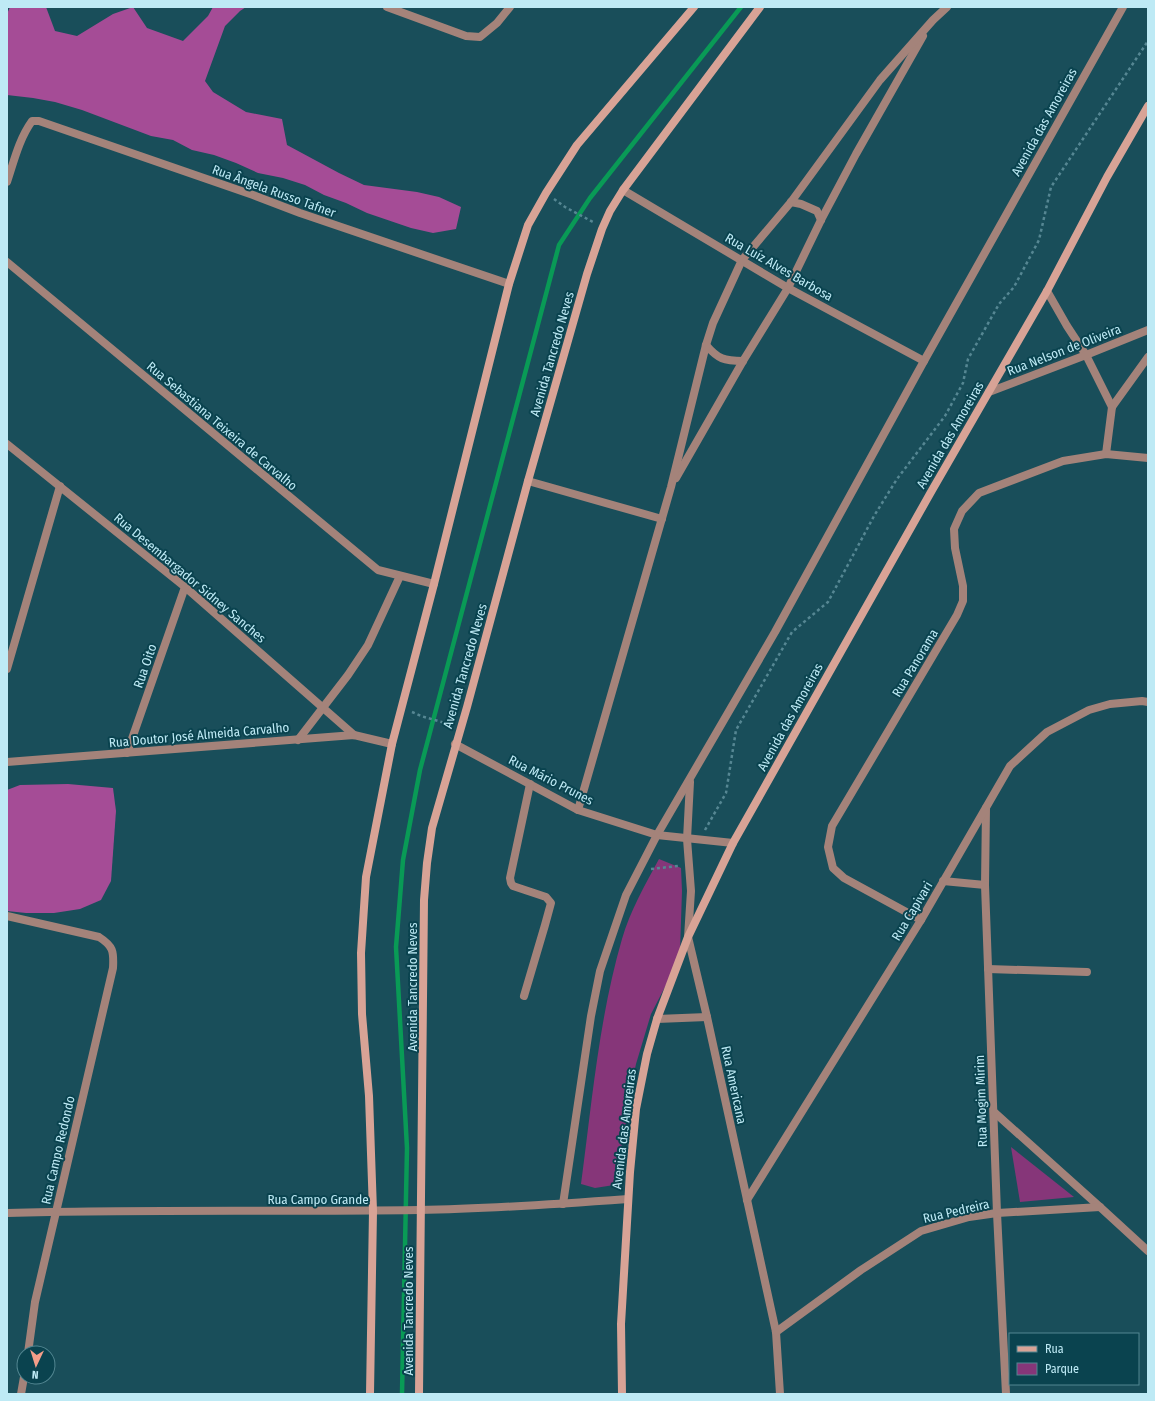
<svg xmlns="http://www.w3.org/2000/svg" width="1155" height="1401" font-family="'Fira Sans Condensed',sans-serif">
	<rect width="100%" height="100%" fill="#194e5a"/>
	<g fill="#863679">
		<path d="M659,859L681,868L682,891L680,951L667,983L651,1014L636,1064L631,1087L630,1102L614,1185L595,1188L581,1184C592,1102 599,1018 622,939C630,911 645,885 659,859Z"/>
		<polygon points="1011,1147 1074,1197 1020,1202"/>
	</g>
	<g fill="#a54c96">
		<polygon points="10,7 46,7 55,31 77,36 113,14 133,7 147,28 183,41 208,16 213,7 246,7 240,11 225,26 205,81 213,92 246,112 282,119 287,145 339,173 364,185 417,192 439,197 461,207 456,229 433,233 411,228 367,213 346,203 324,195 305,185 283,178 258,173 236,163 214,155 192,150 173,140 151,136 82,110 55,102 33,98 7,95 7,14"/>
		<polygon points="68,784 113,788 116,811 111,881 101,900 80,909 54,913 26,913 7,911 7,790 20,785"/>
	</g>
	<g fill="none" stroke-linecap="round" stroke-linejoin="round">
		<polyline stroke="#099a56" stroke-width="4.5" points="402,1394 407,1148 396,947 403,860 420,770 559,245 590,198 741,7"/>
		<g stroke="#568793" stroke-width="2.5" stroke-dasharray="3 3" stroke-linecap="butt">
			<polyline points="554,199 565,207 593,222"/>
			<polyline points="412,712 421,716 452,725"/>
			<polyline points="705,830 726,793 736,730 792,632 828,602 874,516 897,479 945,416 963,383 968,359 999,304 1014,287 1039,240 1051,187 1148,41"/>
			<polyline points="651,869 678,866"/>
		</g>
		<polyline stroke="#a4837a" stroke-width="8" points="528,481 662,519"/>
		<g stroke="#a4837a" stroke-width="8">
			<polyline points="387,7 466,36 480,37 497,23 510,7"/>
			<path d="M7,182C14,161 19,139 32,121H39L253,195L300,213L509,284"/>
			<polyline points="623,190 788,288 924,361"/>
			<polyline points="791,202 801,204 817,211 821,220"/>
			<polyline points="7,262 378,570 434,584"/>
			<polyline points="1047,291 1067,326 1086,355 1112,407"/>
			<path d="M706,345C718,359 724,361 743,361"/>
			<polyline points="989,392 1086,355 1148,330"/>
			<polyline points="7,444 185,587 354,735"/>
			<polyline points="1106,454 1112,407 1148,357"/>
			<polyline points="676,478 743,361 788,288 821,220 856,154 923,36"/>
			<polyline points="7,669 60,486"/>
			<polyline points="298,740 348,675 368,645 400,576"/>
			<polyline points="455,744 578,810 657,835 733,843"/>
			<polyline points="127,753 185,587"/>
			<polyline points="7,762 354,735 392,744"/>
			<polyline points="690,782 687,839 691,891 688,937 707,1017 776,1332 780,1394"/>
			<polyline points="986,808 985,885 997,1213 1006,1394"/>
			<polyline points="578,810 671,487 706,345 713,323 742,260 791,202 880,80 933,20 947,7"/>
			<polyline points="943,881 985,885"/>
			<path d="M7,916L99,937C113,946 114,951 113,968L35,1302L28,1353"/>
			<polyline points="921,920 844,878 833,868 828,847 832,826 957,615 963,601 963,586 955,548 954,529 962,511 979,493 1063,461 1106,454 1148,458"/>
			<polyline points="988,969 1087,972"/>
			<polyline points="524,996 545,925 551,903 546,897 513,886 511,883 510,878 530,784"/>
			<polyline points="657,1019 707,1017"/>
			<polyline points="994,1112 1100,1207 1148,1251"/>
			<polyline points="747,1200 921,920 1010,766 1047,732 1089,710 1110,704 1142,701 1148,702"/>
			<polyline points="563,1204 591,1016 600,971 626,895 657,835 775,632 924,361 1123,7"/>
			<path d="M7,1213C144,1209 282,1212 419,1210C488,1209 559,1204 628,1199"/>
			<polyline points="776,1332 861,1270 921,1231 969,1217 997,1213 1100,1207"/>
			<polyline points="21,1394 24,1377"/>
		</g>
		<g stroke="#d8a396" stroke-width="8">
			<polyline points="370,1394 373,1211 369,1096 362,1014 361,953 366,877 392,744 434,584 509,284 528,225 546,193 577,145 694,7"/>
			<polyline points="419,1394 424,900 427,863 432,828 467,707 528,481 587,274 602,229 610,211 623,190 760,7"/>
			<polyline points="622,1394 621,1324 630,1172 636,1109 647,1054 657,1019 688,937 733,843 931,492 1047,291 1107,177 1148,106"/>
		</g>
	</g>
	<g text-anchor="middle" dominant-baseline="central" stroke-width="4" stroke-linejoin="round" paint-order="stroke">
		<g font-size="13" fill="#beeaf5" stroke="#0a434f">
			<text transform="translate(1044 122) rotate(-61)">Avenida das Amoreiras</text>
			<text transform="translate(274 191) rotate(20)">Rua Ângela Russo Tafner</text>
			<text transform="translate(779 267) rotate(30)">Rua Luíz Alves Barbosa</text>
			<text transform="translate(1064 350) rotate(-21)">Rua Nelson de Oliveira</text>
			<text transform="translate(552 354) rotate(-74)">Avenida Tancredo Neves</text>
			<text transform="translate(222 426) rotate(40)">Rua Sebastiana Teixeira de Carvalho</text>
			<text transform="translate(950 435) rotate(-60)">Avenida das Amoreiras</text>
			<text transform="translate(190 578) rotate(40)">Rua Desembargador Sidney Sanches</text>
			<text transform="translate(915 663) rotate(-59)">Rua Panorama</text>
			<text transform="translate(145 666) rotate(-71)">Rua Oito</text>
			<text transform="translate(465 666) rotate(-74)">Avenida Tancredo Neves</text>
			<text transform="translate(790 717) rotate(-61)">Avenida das Amoreiras</text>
			<text transform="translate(199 735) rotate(-5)">Rua Doutor José Almeida Carvalho</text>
			<text transform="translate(551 780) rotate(27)">Rua Mário Prunes</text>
			<text transform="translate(912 911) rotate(-59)">Rua Capivari</text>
			<text transform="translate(412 987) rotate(-90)">Avenida Tancredo Neves</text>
			<text transform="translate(734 1085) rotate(78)">Rua Americana</text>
			<text transform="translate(981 1101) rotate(-92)">Rua Mogim Mirim</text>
			<text transform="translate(624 1129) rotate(-83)">Avenida das Amoreiras</text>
			<text transform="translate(58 1150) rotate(-77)">Rua Campo Redondo</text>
			<text x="318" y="1199">Rua Campo Grande</text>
			<text transform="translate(956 1211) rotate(-13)">Rua Pedreira</text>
			<text transform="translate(408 1311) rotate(-90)">Avenida Tancredo Neves</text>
		</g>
	</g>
	<rect width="1155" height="1401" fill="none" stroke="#beeaf5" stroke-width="16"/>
	<rect x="1009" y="1333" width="130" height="52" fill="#0a434f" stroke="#528691"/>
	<rect x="1017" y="1346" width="20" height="6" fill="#d8a396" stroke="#528691"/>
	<text x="1045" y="1353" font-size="12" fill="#beeaf5">Rua</text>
	<rect x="1017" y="1363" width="20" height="12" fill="#863679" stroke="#528691"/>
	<text x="1045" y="1373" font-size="12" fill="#beeaf5">Parque</text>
	<g transform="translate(36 1365) rotate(184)"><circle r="19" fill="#0a434f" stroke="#528691"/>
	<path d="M0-3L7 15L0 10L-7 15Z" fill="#f49e89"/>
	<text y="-6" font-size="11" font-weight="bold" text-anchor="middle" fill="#beeaf5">N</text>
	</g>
</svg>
